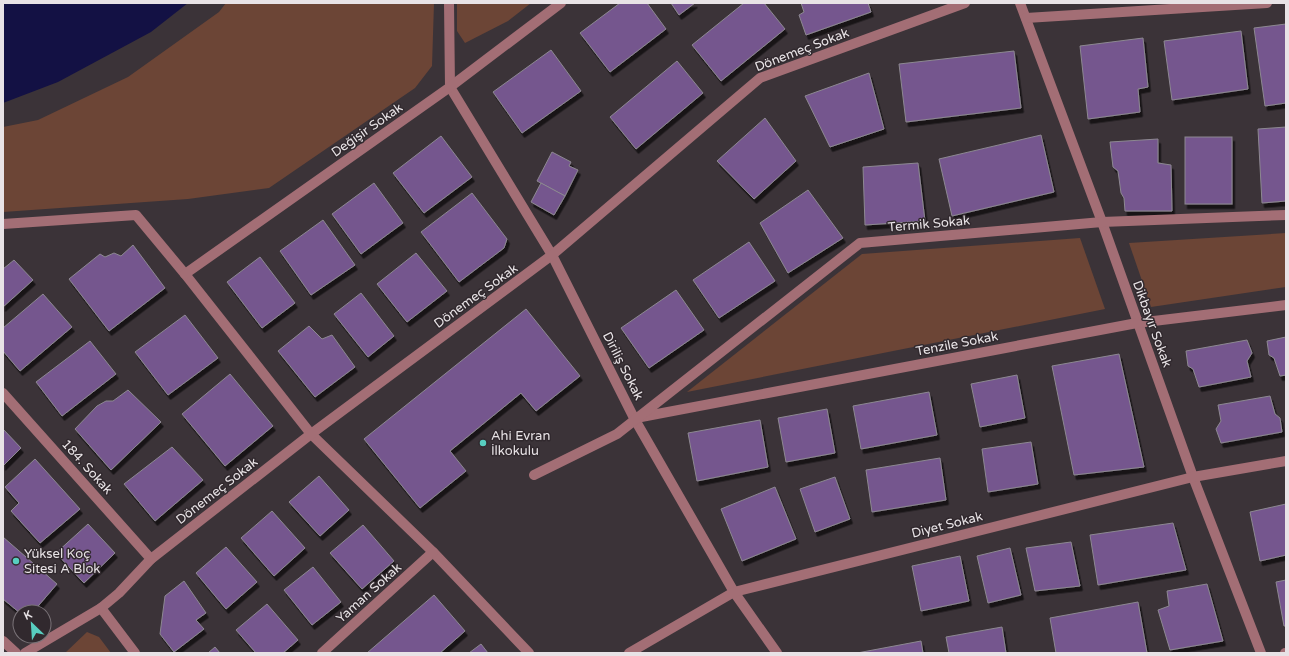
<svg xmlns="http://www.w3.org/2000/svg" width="1289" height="656" font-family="'Varela Round',sans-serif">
	<defs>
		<filter id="shadow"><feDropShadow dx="2.5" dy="4.5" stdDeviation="0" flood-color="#0009"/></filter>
	</defs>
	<rect width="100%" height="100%" fill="#3b3338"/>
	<g fill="#6c4536">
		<polygon points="226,3 434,3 432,66 415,88 269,188 188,199 3,212 3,127 38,120 128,77 219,12"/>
		<polygon points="457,3 531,3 508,21 465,43 457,31"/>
		<polygon points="1286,233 1286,287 1151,307 1129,243"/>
		<polygon points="1080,238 1105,309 687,392 862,254"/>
		<polygon points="87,632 99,637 111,653 65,653"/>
	</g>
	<polygon fill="#131144" points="3,3 188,3 151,32 58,82 3,103"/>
	<g fill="#74578e" stroke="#8d8891" filter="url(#shadow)">
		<polygon points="620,3 647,3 666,29 610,72 580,33"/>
		<polygon points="671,3 695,3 679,15"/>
		<polygon points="744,3 764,3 785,29 721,81 692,45"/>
		<polygon points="801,3 868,3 871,12 806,35 799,15 804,12"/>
		<polygon points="1286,24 1286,103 1265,106 1254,28"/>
		<polygon points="1241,31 1248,89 1172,100 1164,41"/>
		<polygon points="1143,38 1148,87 1138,89 1140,112 1088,119 1080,46"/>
		<polygon points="551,50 581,91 522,133 493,92"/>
		<polygon points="1014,51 1021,108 906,122 899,64"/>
		<polygon points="677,61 703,93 636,149 610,117"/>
		<polygon points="869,73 884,129 830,147 805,96"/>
		<polygon points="765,118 796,161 754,199 717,161"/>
		<polygon points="1286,127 1286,201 1262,203 1258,129"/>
		<polygon points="1041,135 1054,192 952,216 939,159"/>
		<polygon points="441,136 472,177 424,213 393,173"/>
		<rect x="1185" y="137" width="47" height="67"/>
		<polygon points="1158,139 1158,163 1171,165 1172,211 1125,211 1124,198 1121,193 1118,171 1113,167 1110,142"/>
		<polygon points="552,152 571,162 569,166 578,170 565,196 537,181"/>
		<polygon points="918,163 925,221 865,225 863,167"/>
		<polygon points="374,183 403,223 361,254 332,214"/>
		<polygon points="541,183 565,196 554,215 531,202"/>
		<polygon points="808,190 843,238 788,273 760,223"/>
		<polygon points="472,193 507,239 504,248 459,282 421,232"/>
		<polygon points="323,220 355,265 311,295 280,251"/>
		<polygon points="749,242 775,281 719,318 693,280"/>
		<polygon points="133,245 165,288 109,331 69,279 100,254 105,257 114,253 121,256"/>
		<polygon points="416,253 447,291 407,322 377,284"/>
		<polygon points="260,257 295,303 262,328 227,282"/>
		<polygon points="14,260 33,280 3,307 3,269"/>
		<polygon points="676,290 704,330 649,368 621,328"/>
		<polygon points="361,293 394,336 368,357 334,314"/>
		<polygon points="43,294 72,327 20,371 3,351 3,328"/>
		<polygon points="526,309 580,376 536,411 521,393 450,451 466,471 420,508 364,439"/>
		<polygon points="185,315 218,358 168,395 135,352"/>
		<polygon points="309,326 322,339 332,335 355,367 315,397 278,351"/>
		<polygon points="1286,337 1286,375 1280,376 1274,358 1269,355 1267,341"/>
		<polygon points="1247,340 1252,353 1247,361 1251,377 1199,387 1193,369 1188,366 1186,351"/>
		<polygon points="90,341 116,374 62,416 36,382"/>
		<polygon points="1119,354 1144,467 1074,475 1052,366"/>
		<polygon points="230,374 273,426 225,466 182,414"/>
		<polygon points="1017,375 1025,418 980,427 971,384"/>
		<polygon points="128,390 161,422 111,470 75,429 97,406 106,401 113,401"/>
		<polygon points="929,392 937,435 861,449 853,406"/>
		<polygon points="1270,396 1275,414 1280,418 1282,432 1221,443 1216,429 1221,421 1218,405"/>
		<polygon points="827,409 835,453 786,462 778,418"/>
		<polygon points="760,420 768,467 697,481 688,433"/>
		<polygon points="3,429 21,448 3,466"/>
		<polygon points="1031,442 1038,484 988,492 982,449"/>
		<polygon points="172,447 203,480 155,521 124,484"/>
		<polygon points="940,458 946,500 872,512 866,470"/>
		<polygon points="35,459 80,509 40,543 11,511 19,503 5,487"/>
		<polygon points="319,476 349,510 320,536 289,502"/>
		<polygon points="835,477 850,519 815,532 800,489"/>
		<polygon points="775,487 796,539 742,561 721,509"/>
		<polygon points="1286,504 1286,555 1260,561 1250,512"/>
		<polygon points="272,511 305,548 274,576 241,538"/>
		<polygon points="1173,523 1186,570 1098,585 1090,535"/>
		<polygon points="88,524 115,553 84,583 56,553"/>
		<polygon points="363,525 394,561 362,589 330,553"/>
		<polygon points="3,537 57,584 33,612 20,612 20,613 3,599"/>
		<polygon points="1071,542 1080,586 1035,591 1026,548"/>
		<polygon points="226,547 257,582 226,609 196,573"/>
		<polygon points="1010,548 1021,595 988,603 977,556"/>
		<polygon points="960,556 969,601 921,611 912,566"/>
		<polygon points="313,567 341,602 312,625 284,590"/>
		<polygon points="1286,580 1286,626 1284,626 1276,582"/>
		<polygon points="184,581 206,613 196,620 204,629 174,652 160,634 165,596"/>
		<polygon points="1207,584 1223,641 1170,650 1158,610 1169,606 1167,591"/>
		<polygon points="434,595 465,631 440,653 367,653"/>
		<polygon points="1138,602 1147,653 1056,653 1050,618"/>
		<polygon points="267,604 298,640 283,653 256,653 236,630"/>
		<polygon points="1002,627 1006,653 949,653 946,637"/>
		<polygon points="921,641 923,653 857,653"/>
		<polygon points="481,644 488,653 469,653"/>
		<polygon points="215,647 220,653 208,653"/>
	</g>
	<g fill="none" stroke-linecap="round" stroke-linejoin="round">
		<g stroke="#a36e75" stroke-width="10">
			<polyline points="449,3 450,87 552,255 634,418 734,592 777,653"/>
			<polyline points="1020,3 1102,222 1193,477 1261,653"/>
			<polyline points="1026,18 1267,3"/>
			<polyline points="3,224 136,215 185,274 311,434 433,552 529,653"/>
			<polyline points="185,274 450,87 561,3"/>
			<polyline points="3,393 151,559"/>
			<polyline points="636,418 1137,323 1286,305"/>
			<polyline points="534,475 617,434 860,243 1102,222 1286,215"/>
			<polyline points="101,608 135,653"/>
			<polyline points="3,641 16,653"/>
			<polyline points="25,653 101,608 119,593 151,559 311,434 552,255 760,78 965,3"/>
			<polyline points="322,653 433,552"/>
			<polyline points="629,653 734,592 1193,477 1286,461"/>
			<polyline points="1285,653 1286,653"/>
		</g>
	</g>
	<g fill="#58cec0" stroke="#31292e" stroke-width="1.5">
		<circle cx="483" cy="443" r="4"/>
		<circle cx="16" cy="561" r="4"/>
	</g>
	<g text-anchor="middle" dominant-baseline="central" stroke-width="3" stroke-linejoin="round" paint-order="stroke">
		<g font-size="13" fill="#e8e3e6" stroke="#31292e">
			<text transform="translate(802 50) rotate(-21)">Dönemeç Sokak</text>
			<text transform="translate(367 130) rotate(-35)">Değişir Sokak</text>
			<text transform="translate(929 224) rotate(-5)">Termik Sokak</text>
			<text transform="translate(476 296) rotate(-36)">Dönemeç Sokak</text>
			<text transform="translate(1152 324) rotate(70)">Dikbayır Sokak</text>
			<text transform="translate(957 344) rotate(-11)">Tenzile Sokak</text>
			<text transform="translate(623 366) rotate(63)">Diriliş Sokak</text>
			<text transform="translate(87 467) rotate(48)">184. Sokak</text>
			<text transform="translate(217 491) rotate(-38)">Dönemeç Sokak</text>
			<text transform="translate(947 525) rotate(-14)">Diyet Sokak</text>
			<text transform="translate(369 593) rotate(-42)">Yaman Sokak</text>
		</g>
		<g font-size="13" fill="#e8e3e6" stroke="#31292e" text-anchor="start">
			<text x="491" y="436">Ahi Evran<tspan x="491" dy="15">İlkokulu</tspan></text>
			<text x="24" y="554">Yüksel Koç<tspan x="24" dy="15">Sitesi A Blok</tspan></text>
		</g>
	</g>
	<rect width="1289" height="656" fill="none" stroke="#e8e3e6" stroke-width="8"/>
	<g transform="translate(32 624) rotate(335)"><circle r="19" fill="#31292e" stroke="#7a7378"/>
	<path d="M0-3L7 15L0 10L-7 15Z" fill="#58cec0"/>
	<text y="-6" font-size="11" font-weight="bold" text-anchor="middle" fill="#e8e3e6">K</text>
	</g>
</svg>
